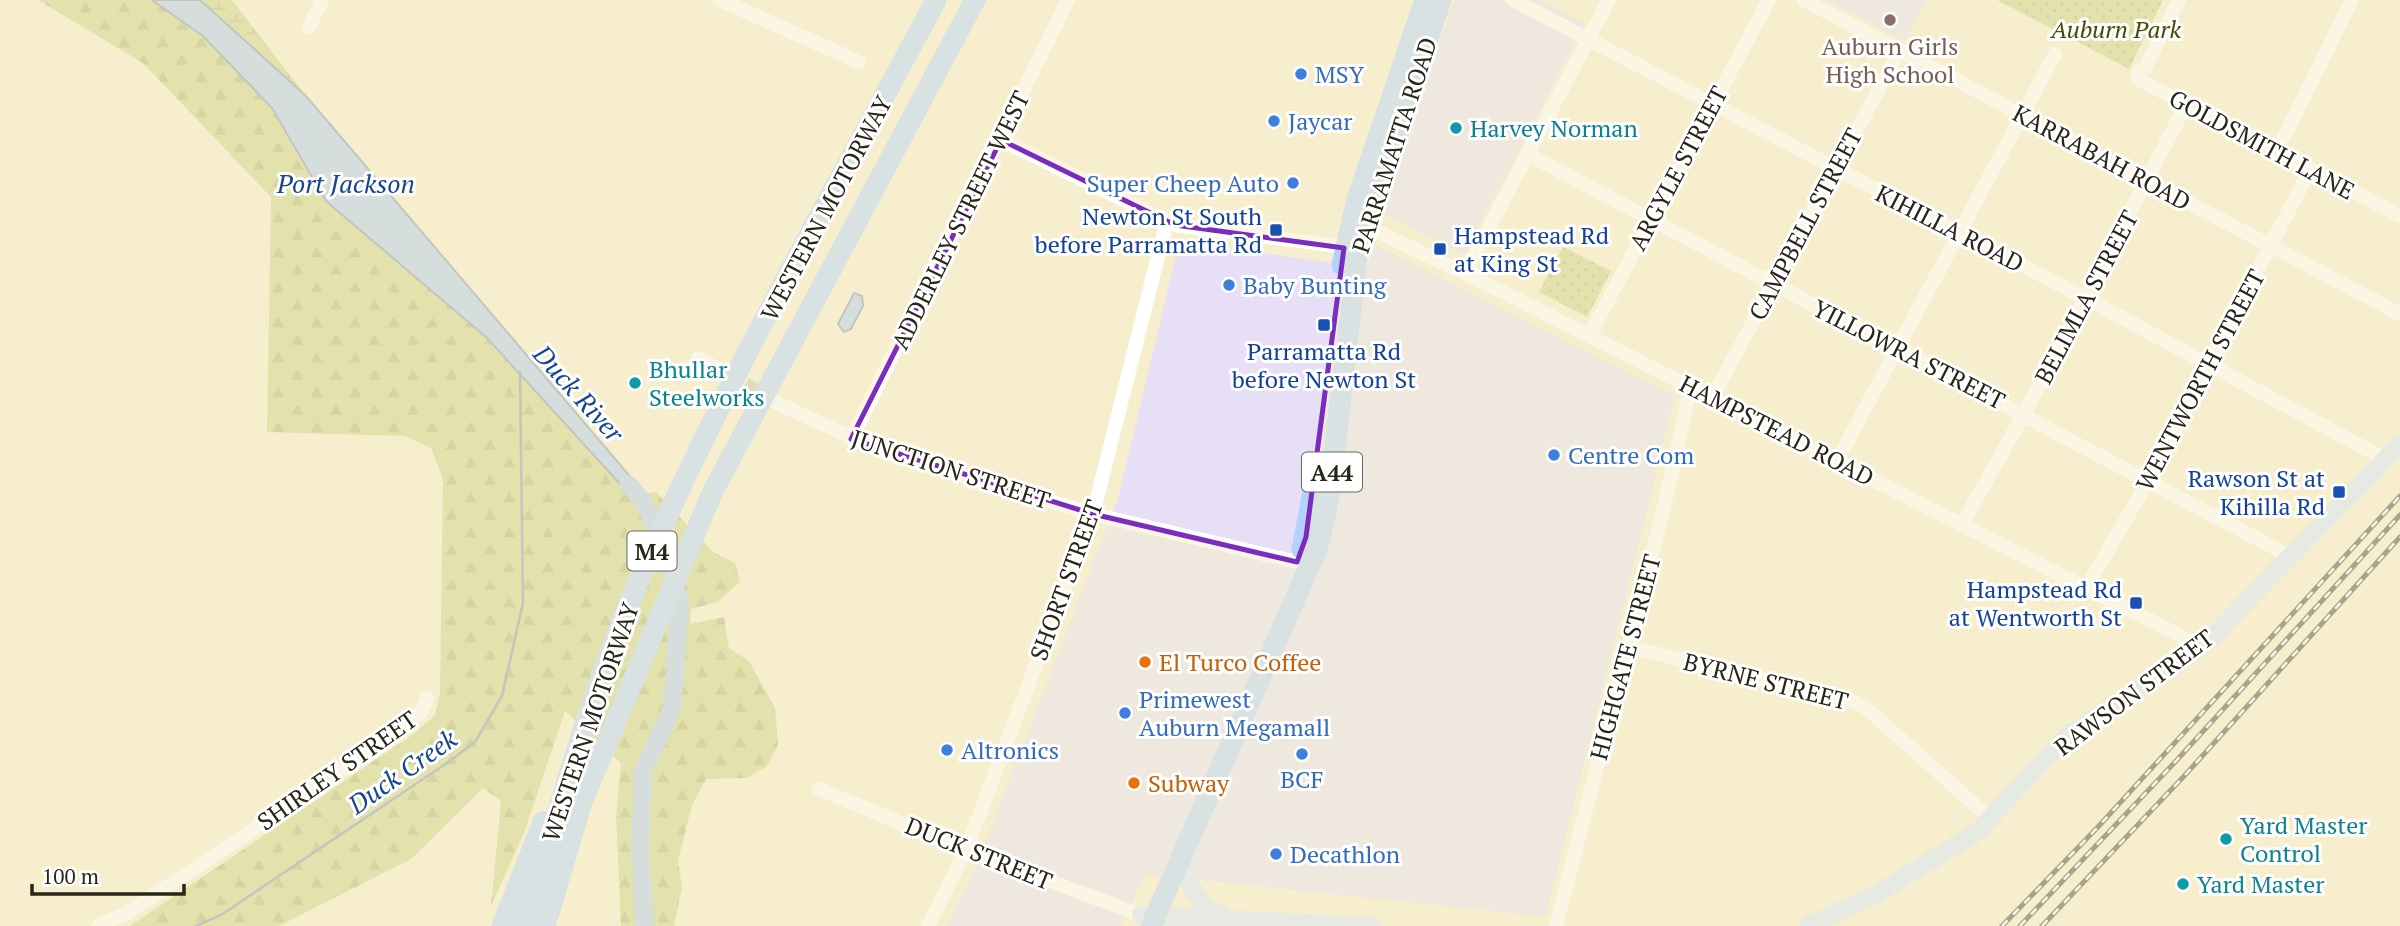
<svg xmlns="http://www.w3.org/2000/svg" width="2400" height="926" font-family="'PT Serif',serif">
	<defs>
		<pattern id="green-dots" width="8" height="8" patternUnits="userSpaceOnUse" patternTransform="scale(1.75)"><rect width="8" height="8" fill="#ccd185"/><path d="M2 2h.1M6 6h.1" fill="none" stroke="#afb372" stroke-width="1.8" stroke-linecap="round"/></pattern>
		<pattern id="forest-firs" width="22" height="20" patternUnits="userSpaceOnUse" patternTransform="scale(1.75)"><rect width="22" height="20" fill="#ccd185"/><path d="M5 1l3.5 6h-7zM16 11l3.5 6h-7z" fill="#afb372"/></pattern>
		<pattern id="wetland-marsh" width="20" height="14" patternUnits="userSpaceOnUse" patternTransform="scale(1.75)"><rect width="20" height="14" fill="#ccd185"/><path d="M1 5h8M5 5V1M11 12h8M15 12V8" fill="none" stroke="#afb372"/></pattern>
	</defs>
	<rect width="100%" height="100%" fill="#f6eecc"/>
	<g fill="#e6dff5">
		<polygon points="1454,0 1540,0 1585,24 1464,255 1383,214 1382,210"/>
		<polygon points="1179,243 1367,267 1372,247 1378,246 1675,396 1546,917 1145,874 1121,926 946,926 974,871 1118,499"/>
	</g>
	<polygon fill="#e5e0f5" points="1827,0 1926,0 1904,41"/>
	<g fill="url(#green-dots)">
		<polygon points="1997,0 2163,0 2129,69"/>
		<polygon points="1563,247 1611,271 1587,317 1539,292"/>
	</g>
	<polygon fill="url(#forest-firs)" points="38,0 152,0 203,36 272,108 326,201 487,338 641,507 645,494 656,492 713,552 735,563 740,582 717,602 691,609 690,624 724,617 729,648 749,661 775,708 778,745 767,766 747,778 706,779 692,805 678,861 682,887 674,926 621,926 616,817 621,763 565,711 525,830 491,906 501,801 483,788 411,859 279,926 130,926 412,735 435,715 440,694 443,479 431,448 405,436 267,432 271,197 143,63"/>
	<polygon fill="url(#wetland-marsh)" points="200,0 232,0 306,96"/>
	<g fill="#aec7f1" stroke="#8696b0" stroke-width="2">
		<polygon points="152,0 200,0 306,96 645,494 641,507 487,338 326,201 272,108 203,36"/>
		<polygon points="854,293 862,296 863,306 851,329 844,332 838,324"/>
	</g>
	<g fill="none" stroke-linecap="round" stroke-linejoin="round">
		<polyline stroke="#8696b0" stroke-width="2.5" points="196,926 221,915 450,761 475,742 502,696 523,603 520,372"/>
		<polyline stroke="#aec7f1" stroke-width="18" points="628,484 643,501 665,548 680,603 672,709 643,771 640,851 645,926"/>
		<polyline stroke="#cdc6a8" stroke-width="14" stroke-dasharray="14 7" stroke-linecap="butt" points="727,374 770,399"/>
		<g stroke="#fff" stroke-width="14">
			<polyline points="720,0 859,62"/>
			<polyline points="1513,0 2085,298 2385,459"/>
			<polyline points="1804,0 2400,314"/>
			<polyline points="2179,0 2145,68 2138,72 2138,79 2400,216"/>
			<polyline points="309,27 322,0"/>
			<polyline points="1001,140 1175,225 1353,248"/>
			<polyline points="2277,151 2352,0"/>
			<polyline points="1527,154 2290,556"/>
			<polyline points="1360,223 1505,293 2179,635 2198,649"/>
			<polyline points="1465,273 1609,0"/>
			<polyline points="1589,336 1769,0"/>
			<polyline points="698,358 726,373"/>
			<polyline points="1712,398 1900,50"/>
			<polyline points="775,402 883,452 1093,514 1297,562"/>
			<polyline points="851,439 1068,0"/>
			<polyline points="1837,461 2055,54"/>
			<polyline points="1962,524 2024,414 2186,105"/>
			<polyline points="2086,588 2146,485 2310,170"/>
			<polyline points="1626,646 1852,701 1866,708 1991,819"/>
			<polyline points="819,789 966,850 1141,915"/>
			<polyline points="98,926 127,913 383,743 421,712 427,698"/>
			<polyline points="928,926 966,850 1093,514 1167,221"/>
			<polyline points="1556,926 1663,511 1691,387"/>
		</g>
		<g stroke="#d2e4fd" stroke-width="18">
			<polyline points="1178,866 1204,906 1224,916"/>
			<polyline points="1141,915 1371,926"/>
			<polyline points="1808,926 1878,893 1977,832 2069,734 2172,668 2209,640 2400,444"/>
		</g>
		<g stroke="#b4d2fc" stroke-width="21">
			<polyline points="1342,265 1357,199 1425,0"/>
			<polyline points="1302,549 1318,467"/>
			<polyline points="502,926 543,822"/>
			<path d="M524,926C559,808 592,688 641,575C727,377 835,190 936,0"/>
			<polyline points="545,926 582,802 713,491 975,0"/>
			<polyline points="1151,926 1317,549 1329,498 1358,249 1441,0"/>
		</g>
		<g stroke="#4d4939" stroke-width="5">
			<g id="rail">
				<polyline points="2002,926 2097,828 2400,496"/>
				<polyline points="2020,926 2176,761 2400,515"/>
				<polyline points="2042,926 2186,774 2400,537"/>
			</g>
		</g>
		<use href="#rail" stroke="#fff" stroke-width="2.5" stroke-dasharray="8" stroke-linecap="butt"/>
	</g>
	<path d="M0 0H2400V926H0ZM1001,140L1175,225L1344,248L1306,537L1297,562L1093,514L851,439Z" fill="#f6eecc" fill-opacity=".55" fill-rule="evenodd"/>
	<path fill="none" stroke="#7b2cbf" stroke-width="5" stroke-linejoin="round" d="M1001,140L1175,225L1344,248L1306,537L1297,562L1093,514L851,439Z"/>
	<circle fill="#8d6e63" stroke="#fff" stroke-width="2.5" cx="1890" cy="20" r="7"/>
	<g fill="#3f7fe0" stroke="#fff" stroke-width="2.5">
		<circle cx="1301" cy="74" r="7"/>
		<circle cx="1274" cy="121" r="7"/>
		<circle cx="1293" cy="183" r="7"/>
		<circle cx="1229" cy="285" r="7"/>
		<circle cx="1554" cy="455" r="7"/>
		<circle cx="1125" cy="713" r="7"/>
		<circle cx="947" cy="750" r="7"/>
		<circle cx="1302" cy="754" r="7"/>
		<circle cx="1276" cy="854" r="7"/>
	</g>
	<g fill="#0f9aa8" stroke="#fff" stroke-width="2.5">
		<circle cx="1456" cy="128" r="7"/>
		<circle cx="635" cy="383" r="7"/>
		<circle cx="2226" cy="839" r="7"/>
		<circle cx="2183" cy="884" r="7"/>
	</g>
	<g fill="#1a4fb4" stroke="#fff" stroke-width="2.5">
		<rect x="1269" y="223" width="14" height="14" rx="3.5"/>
		<rect x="1433" y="242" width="14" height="14" rx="3.5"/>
		<rect x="1317" y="318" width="14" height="14" rx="3.5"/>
		<rect x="2332" y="485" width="14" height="14" rx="3.5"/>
		<rect x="2129" y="596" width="14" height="14" rx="3.5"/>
	</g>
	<g fill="#e8710a" stroke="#fff" stroke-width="2.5">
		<circle cx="1145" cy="662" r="7"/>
		<circle cx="1134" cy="783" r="7"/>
	</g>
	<g text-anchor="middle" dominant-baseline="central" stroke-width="6" stroke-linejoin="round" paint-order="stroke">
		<g fill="#fff" stroke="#68665e" stroke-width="2">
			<rect x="1302" y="452.5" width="60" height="39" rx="5"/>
			<rect x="627.5" y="531.5" width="49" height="39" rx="5"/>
		</g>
		<g font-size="23" font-weight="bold" fill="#282519">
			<text x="1332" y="472">A44</text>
			<text x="652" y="551">M4</text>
		</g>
		<g font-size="24" font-style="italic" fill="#474904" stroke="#fff">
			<text x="2116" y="29">Auburn Park</text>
		</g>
		<g font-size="24" fill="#785e54" stroke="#fff">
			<text x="1890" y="46">Auburn Girls<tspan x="1890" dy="28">High School</tspan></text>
		</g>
		<g font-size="24" fill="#366cbe" stroke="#fff" text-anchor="start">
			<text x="1315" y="74">MSY</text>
			<text x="1288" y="121">Jaycar</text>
			<text x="1279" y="183" text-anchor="end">Super Cheep Auto</text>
			<text x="1243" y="285">Baby Bunting</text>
			<text x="1568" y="455">Centre Com</text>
			<text x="1139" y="699">Primewest<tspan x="1139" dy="28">Auburn Megamall</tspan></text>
			<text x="961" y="750">Altronics</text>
			<text x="1302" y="779" text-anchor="middle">BCF</text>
			<text x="1290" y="854">Decathlon</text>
		</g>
		<g font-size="24" fill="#0d838f" stroke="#fff" text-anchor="start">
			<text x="1470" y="128">Harvey Norman</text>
			<text x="649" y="369">Bhullar<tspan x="649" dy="28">Steelworks</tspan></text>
			<text x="2240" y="825">Yard Master<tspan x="2240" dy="28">Control</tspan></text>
			<text x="2197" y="884">Yard Master</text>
		</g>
		<g font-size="24" fill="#282519" stroke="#fff">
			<text transform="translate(2262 144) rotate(28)">GOLDSMITH LANE</text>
			<text transform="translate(1394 145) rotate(-72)">PARRAMATTA ROAD</text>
			<text transform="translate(2102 157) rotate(28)">KARRABAH ROAD</text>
			<text transform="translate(1678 168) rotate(-62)">ARGYLE STREET</text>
			<text transform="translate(826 208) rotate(-62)">WESTERN MOTORWAY</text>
			<text transform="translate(960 220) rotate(-64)">ADDERLEY STREET WEST</text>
			<text transform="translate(1805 224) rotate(-62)">CAMPBELL STREET</text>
			<text transform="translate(1950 228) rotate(27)">KIHILLA ROAD</text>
			<text transform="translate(2086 297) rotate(-62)">BELIMLA STREET</text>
			<text transform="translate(1909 354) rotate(27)">YILLOWRA STREET</text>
			<text transform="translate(2200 380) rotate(-62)">WENTWORTH STREET</text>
			<text transform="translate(1777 430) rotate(27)">HAMPSTEAD ROAD</text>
			<text transform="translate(951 469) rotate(18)">JUNCTION STREET</text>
			<text transform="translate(1066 580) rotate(-70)">SHORT STREET</text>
			<text transform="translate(1625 657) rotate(-75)">HIGHGATE STREET</text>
			<text transform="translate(1766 681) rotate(14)">BYRNE STREET</text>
			<text transform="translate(2134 692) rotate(-37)">RAWSON STREET</text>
			<text transform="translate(590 722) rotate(-71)">WESTERN MOTORWAY</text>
			<text transform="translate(337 770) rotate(-35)">SHIRLEY STREET</text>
			<text transform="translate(979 853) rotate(22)">DUCK STREET</text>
		</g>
		<g font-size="24" fill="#164399" stroke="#fff" text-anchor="end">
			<text x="1262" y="216">Newton St South<tspan x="1262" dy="28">before Parramatta Rd</tspan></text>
			<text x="1454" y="235" text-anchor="start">Hampstead Rd<tspan x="1454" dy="28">at King St</tspan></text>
			<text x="1324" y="351" text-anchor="middle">Parramatta Rd<tspan x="1324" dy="28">before Newton St</tspan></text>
			<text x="2325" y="478">Rawson St at<tspan x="2325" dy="28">Kihilla Rd</tspan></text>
			<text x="2122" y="589">Hampstead Rd<tspan x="2122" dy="28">at Wentworth St</tspan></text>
		</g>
		<g font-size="24" fill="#c56008" stroke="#fff" text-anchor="start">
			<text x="1159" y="662">El Turco Coffee</text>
			<text x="1148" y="783">Subway</text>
		</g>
		<g font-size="26" font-style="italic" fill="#174594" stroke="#fff">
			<text x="346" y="183">Port Jackson</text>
			<text transform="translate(579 393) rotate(48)">Duck River</text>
			<text transform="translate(402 771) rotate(-35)">Duck Creek</text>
		</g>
	</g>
	<path d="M32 884v10h152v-10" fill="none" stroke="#282519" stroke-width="3.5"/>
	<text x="42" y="884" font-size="21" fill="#282519" stroke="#ffffff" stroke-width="5" paint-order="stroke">100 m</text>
</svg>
